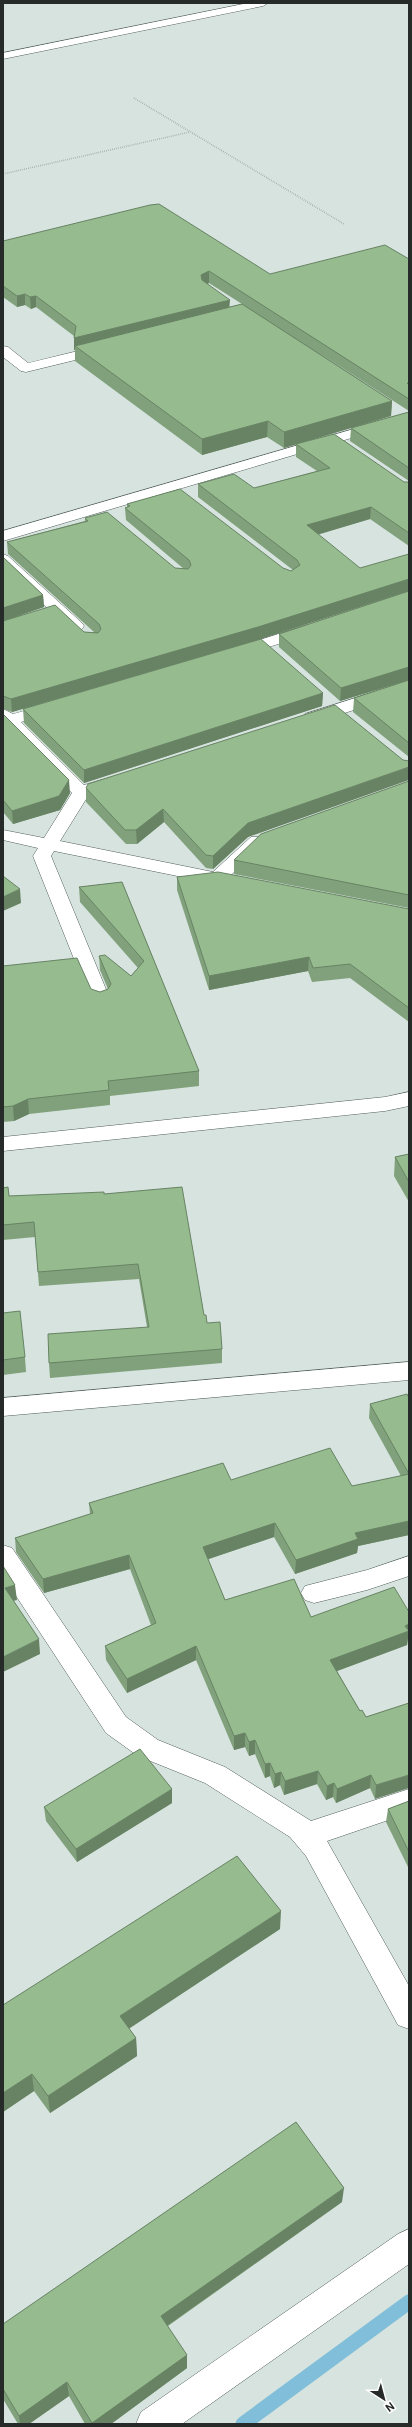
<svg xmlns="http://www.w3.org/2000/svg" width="412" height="2427" font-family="Roboto,sans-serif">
	<rect width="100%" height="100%" fill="#d6e3de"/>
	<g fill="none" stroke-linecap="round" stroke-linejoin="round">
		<polyline stroke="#80bed9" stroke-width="15" points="243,2424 409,2302"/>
		<g stroke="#525e59" stroke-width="1">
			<g id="minor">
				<polygon points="248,3 268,3 263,6 3,59 3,53"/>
				<polygon points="103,345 110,349 108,352 26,372 21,371 3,357 3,346 8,347 28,363"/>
				<polygon points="409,413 409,421 3,541 3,531"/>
				<polygon points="3,554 8,556 82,623 84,626 82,629 70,629 3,567"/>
				<polygon points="307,625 313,627 315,630 313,633 237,657 231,655 229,652 231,649"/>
				<polygon points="409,681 409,692 317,722 305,722 302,718 305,714"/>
				<polygon points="52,703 58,704 61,708 58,712 21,722 84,785 115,776 121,777 124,781 121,785 88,796 60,841 213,872 251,837 263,837 266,841 231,875 236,880 234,884 227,886 54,851 51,856 110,999 107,1003 100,1005 93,1003 90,999 33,856 38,848 3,840 3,830 44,838 72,793 3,724 3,709 13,714"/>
				<polygon points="409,1092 409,1106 385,1111 3,1151 3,1137 385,1097"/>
				<polygon points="409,1362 409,1380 3,1416 3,1398"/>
				<polygon points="3,1545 12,1548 126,1717 158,1740 225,1767 311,1821 409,1789 409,1813 327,1841 409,1986 409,2029 398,2025 306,1856 290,1837 205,1783 138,1756 106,1733 3,1576"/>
				<polygon points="409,1556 409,1576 367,1590 314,1603 305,1600 301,1593 305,1586 367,1570"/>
				<polygon points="409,2229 409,2264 182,2424 136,2424 141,2412 398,2234"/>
			</g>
		</g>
		<g stroke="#868f8c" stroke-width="1.5" stroke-dasharray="0.5 1.5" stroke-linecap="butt">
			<polyline points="134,98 344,224"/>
			<polyline points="3,174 190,132"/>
		</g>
		<use href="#minor" fill="#fff" fill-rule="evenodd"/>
	</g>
	<g fill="#80a17b" fill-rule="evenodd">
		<path d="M3,241L270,274L409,259V411L313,349L392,401L391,416L284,448L267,437L202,455L75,361V350H74V336L36,307L31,309L25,305L17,307L3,297ZM209,283L242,304L229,307L207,284Z"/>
		<polygon points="409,412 409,481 350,441 351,428"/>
		<polygon points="296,444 404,482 409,482 409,546 370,519 318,534 258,640 12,712 3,709 3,557 43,595 44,607 21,615 84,632 94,632 8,554 7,542 85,521 85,518 175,568 184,569 126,520 125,508 127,507 127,504 283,568 291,571 293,570 198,497 198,484 254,488 317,471 296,457"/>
		<polygon points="409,591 409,757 353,712 354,698 399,683 340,701 279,647 279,634"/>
		<polygon points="323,693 322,706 84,783 24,723 23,709"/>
		<polygon points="3,714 70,793 60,810 13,824 3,812"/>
		<polygon points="403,760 248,837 213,869 206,868 164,822 137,844 126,844 86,802 86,788"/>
		<polygon points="409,781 409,908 234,874 234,860"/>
		<polygon points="177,877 409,909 409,1022 350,978 312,982 308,971 209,990 177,890"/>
		<polygon points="122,882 199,1071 199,1086 110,1096 110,1105 29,1114 14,1121 3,1122 3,966 100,992 108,989 100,970 99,956 131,976 138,968 80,902 79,887"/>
		<polygon points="409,1154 409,1202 394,1176 395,1157"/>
		<polygon points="3,1188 9,1196 104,1194 204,1315 207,1323 222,1349 222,1363 50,1378 49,1363 147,1327 139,1279 39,1286 35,1237 3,1240"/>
		<polygon points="3,1313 25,1357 26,1372 3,1375"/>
		<polygon points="409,1398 409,1535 358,1546 357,1553 295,1574 274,1537 208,1559 225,1600 311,1617 409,1612 409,1638 408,1638 407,1645 337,1671 360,1711 366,1717 409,1703 375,1799 370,1788 336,1803 333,1797 326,1800 317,1784 284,1795 280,1785 274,1788 270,1776 265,1778 255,1754 249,1756 245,1747 234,1750 196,1660 127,1693 106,1660 105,1646 151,1625 130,1569 44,1593 16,1552 15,1538 90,1514 89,1503 231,1480 352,1486 401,1476 369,1418 370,1404"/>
		<polygon points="409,1801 409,1869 386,1822 388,1809"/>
		<polygon points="172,1803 77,1862 46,1821 44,1807"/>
		<polygon points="280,1929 129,2028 136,2038 137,2056 50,2113 34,2091 3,2112 3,2005"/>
		<polygon points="342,2202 168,2326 187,2368 111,2424 85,2424 69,2396 29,2424 18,2424 3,2399 3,2324"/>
	</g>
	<g fill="#688364">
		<polygon points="209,271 209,283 201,287 201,275"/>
		<polygon points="25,294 25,305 17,307 17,296"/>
		<polygon points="36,296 36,307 31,309 30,297"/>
		<polygon points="230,300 229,311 75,346 75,350 74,350 74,338"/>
		<polygon points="392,401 391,416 284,448 284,432"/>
		<polygon points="268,421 267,437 202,455 202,439"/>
		<polygon points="371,507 370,519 307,538 307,525"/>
		<polygon points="409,579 409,591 258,640 12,712 11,699"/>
		<polygon points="43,595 44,607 3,621 3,608"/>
		<polygon points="409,667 409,680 340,701 341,688"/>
		<polygon points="323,693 322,706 84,783 84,770"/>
		<polygon points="409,767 409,780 248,837 213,869 213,856 248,823"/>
		<polygon points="69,780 70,793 60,810 13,824 12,811"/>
		<polygon points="163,809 164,822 137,844 136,830"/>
		<polygon points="20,889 21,903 3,911 3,897"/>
		<polygon points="309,957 308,971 209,990 209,976"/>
		<polygon points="28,1099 29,1114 14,1121 13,1106"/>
		<polygon points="409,1521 409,1535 358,1546 357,1553 295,1574 296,1560 355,1533"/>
		<polygon points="275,1523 274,1537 203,1561 203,1547"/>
		<polygon points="129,1555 130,1569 44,1593 43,1579"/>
		<polygon points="15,1585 17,1600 6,1603 5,1588"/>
		<polygon points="409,1624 409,1638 408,1638 407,1645 329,1674 330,1660"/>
		<polygon points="39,1639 40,1654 3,1672 3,1657"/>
		<polygon points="196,1646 196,1660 127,1693 127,1679"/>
		<polygon points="245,1733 245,1747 234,1750 234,1736"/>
		<polygon points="255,1740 255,1754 249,1756 249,1742"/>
		<polygon points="270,1763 270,1776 265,1778 265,1764"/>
		<polygon points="318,1771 317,1784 284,1795 285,1781"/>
		<polygon points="281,1772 280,1785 274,1788 275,1774"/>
		<polygon points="371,1775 370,1788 336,1803 337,1789"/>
		<polygon points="409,1775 409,1788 375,1799 376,1785"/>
		<polygon points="334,1783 333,1797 326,1800 327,1786"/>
		<polygon points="172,1789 172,1803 77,1862 76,1849"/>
		<polygon points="281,1911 280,1929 121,2034 120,2016"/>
		<polygon points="136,2038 137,2056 50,2113 48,2096"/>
		<polygon points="32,2074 34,2091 3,2112 3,2093"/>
		<polygon points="344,2188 342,2202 161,2330 161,2316"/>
		<polygon points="187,2355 187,2368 111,2424 92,2424 92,2423"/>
		<polygon points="67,2382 69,2396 29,2424 20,2424 19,2416"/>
	</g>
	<g fill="#95bb8f" stroke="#688364">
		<polygon points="159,204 270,274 385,245 409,259 409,383 407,383 409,385 409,399 209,271 201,275 202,280 230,300 74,338 76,326 36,296 30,297 25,294 17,296 3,286 3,241 150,205"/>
		<polygon points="242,304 392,401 284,432 268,421 202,439 75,346"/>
		<polygon points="409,412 409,468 351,428"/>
		<polygon points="334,434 404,482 409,482 409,533 371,507 307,525 360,568 409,554 409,579 258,627 11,699 3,696 3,621 55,605 84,632 98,633 101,629 99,624 7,542 88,521 85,518 107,512 175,568 188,569 191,565 189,560 125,508 130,506 127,504 180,489 283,568 291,571 300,565 297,560 198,484 234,474 254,488 330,468 296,444"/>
		<polygon points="3,557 43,595 3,608"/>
		<polygon points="409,591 409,667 341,688 279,634"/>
		<polygon points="261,639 323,693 84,770 23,709"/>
		<polygon points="409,680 409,743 354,698"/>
		<polygon points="335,705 403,760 409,761 409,767 248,823 213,856 206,855 163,809 136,830 125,830 86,788 88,784"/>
		<polygon points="3,714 69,780 59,796 12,811 3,800"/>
		<polygon points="409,781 409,895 234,860 261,834"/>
		<polygon points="218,872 409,909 409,1008 350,964 313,968 309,957 209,976 177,877"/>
		<polygon points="3,876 20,889 3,897"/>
		<polygon points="122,882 199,1071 108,1081 109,1090 28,1099 13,1106 3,1107 3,966 77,958 91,989 100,992 108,989 111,984 99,956 105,955 131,976 144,961 79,887"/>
		<polygon points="409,1154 409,1182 395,1157"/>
		<polygon points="8,1187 9,1196 104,1192 104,1194 182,1187 204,1315 206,1315 207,1323 220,1322 222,1349 49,1363 48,1334 149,1327 138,1264 38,1272 34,1222 3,1225 3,1188"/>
		<polygon points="20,1311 25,1357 3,1360 3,1313"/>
		<polygon points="407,1394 409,1398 409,1521 355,1533 358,1539 296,1560 275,1523 203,1547 225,1600 294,1579 311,1617 394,1587 409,1612 409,1624 405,1626 409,1631 330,1660 360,1711 362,1710 366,1717 409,1703 409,1775 376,1785 371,1775 337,1789 334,1783 327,1786 318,1771 285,1781 281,1772 275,1774 270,1763 265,1764 255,1740 249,1742 245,1733 234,1736 196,1646 127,1679 105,1646 156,1623 129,1555 43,1579 15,1538 93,1513 89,1503 223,1463 231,1480 330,1448 352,1486 409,1474 370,1404"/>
		<polygon points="3,1566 15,1585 5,1588 39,1639 3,1657"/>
		<polygon points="140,1749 172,1789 76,1849 44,1807"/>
		<polygon points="409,1801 409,1852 388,1809"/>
		<polygon points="237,1856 281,1911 120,2016 136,2038 48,2096 32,2074 3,2093 3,2005"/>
		<polygon points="296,2122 344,2188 161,2316 187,2355 92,2423 67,2382 19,2416 3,2389 3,2324"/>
	</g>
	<rect width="412" height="2427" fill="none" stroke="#262b29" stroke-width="8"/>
	<g transform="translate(384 2399) rotate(144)" stroke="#ffffff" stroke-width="3" paint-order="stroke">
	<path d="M0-3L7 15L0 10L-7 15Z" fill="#262b29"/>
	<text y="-6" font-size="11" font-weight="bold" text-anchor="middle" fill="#262b29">N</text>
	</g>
</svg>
